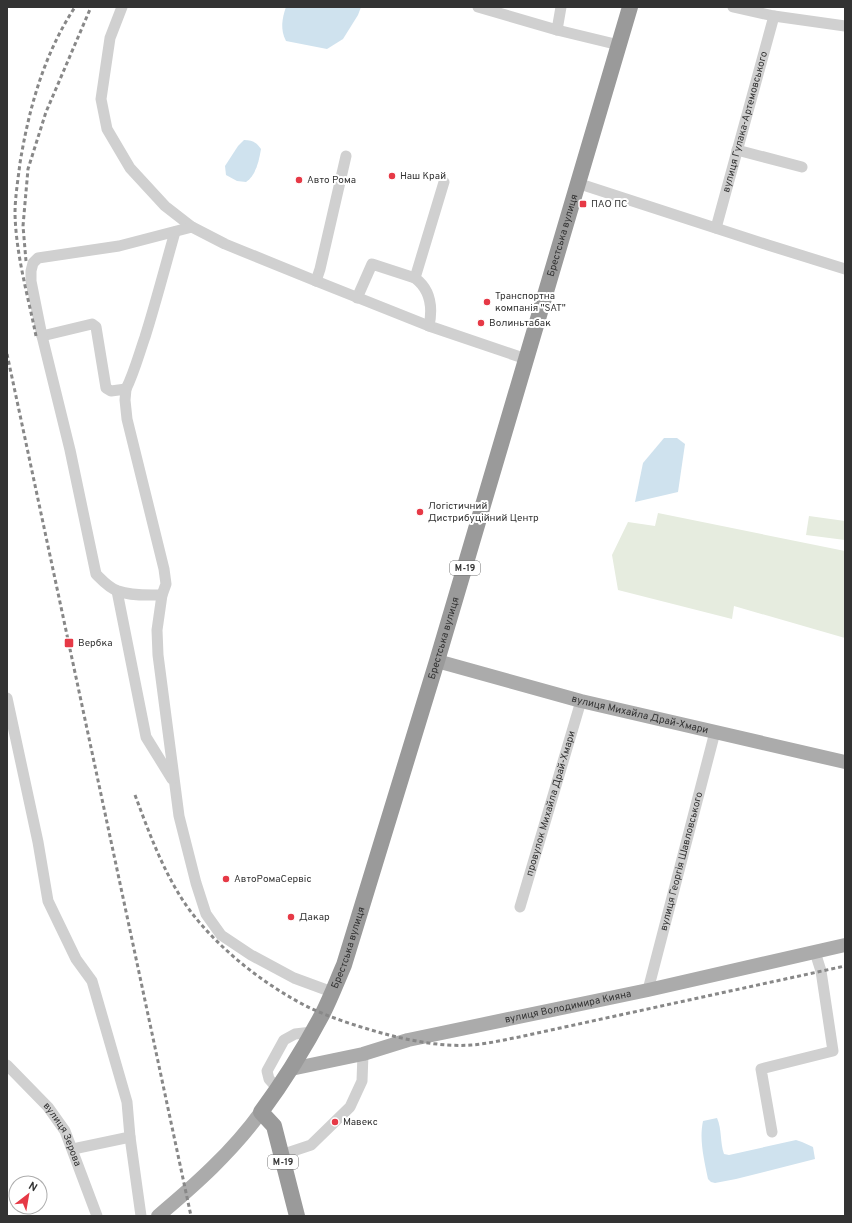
<svg xmlns="http://www.w3.org/2000/svg" width="852" height="1223" font-family="Overpass,sans-serif">
	<rect width="100%" height="100%" fill="#fff"/>
	<g fill="#e6ecdf">
		<polygon points="658,513 845,551 845,638 734,606 732,619 618,590 612,555 628,522 655,526"/>
		<polygon points="809,516 845,521 845,540 806,535"/>
	</g>
	<g fill="#cfe2ee">
		<path d="M286,7H361L358,15L343,39L327,49L286,41C280,30 282,18 286,7Z"/>
		<path d="M244,140C252,140 256,142 261,149C259,161 256,175 246,182L237,181L226,175L225,166L238,146Z"/>
		<polygon points="664,438 677,438 685,444 678,492 635,502 643,463"/>
		<path d="M717,1118C722,1129 720,1143 724,1154L729,1155L796,1140L802,1142L813,1147L815,1159L736,1179L715,1183L711,1182L708,1179C704,1159 699,1140 703,1121Z"/>
	</g>
	<g fill="none" stroke-linecap="round" stroke-linejoin="round">
		<g stroke="#d0d0d0" stroke-width="11">
			<polyline points="122,7 110,38 101,99 107,129 130,168 165,206 192,227"/>
			<polyline points="478,7 557,30 619,45"/>
			<polyline points="733,7 774,16 845,26"/>
			<polyline points="557,30 561,7"/>
			<polyline points="737,150 802,167"/>
			<path d="M444,182L415,278C431,290 433,307 429,326L526,359"/>
			<polyline points="577,183 768,245 845,269"/>
			<path id="s1" d="M716,228L774,16"/>
			<polyline points="316,281 320,269 346,156"/>
			<polyline points="357,298 372,264 415,278"/>
			<polyline points="42,336 92,324 96,327 106,388 111,391 126,389 125,400 127,419 164,569 166,584 162,595 157,630 158,655 179,816 196,883 206,914 221,935 251,955 294,978 332,992"/>
			<path d="M126,389C134,373 139,354 145,337C156,302 165,267 175,232"/>
			<polyline points="117,591 146,737 172,779"/>
			<path d="M162,595C148,595 131,596 118,591C109,588 102,580 96,574L70,450L42,336L31,281V271L33,263L38,258L119,246L192,227L225,244L316,281L429,326"/>
			<polyline points="7,698 38,842 48,901 76,959 92,981 127,1102 130,1137 141,1216"/>
			<path id="s2" d="M520,907L581,701"/>
			<path id="s3" d="M648,990L715,732"/>
			<path id="s4" d="M7,1065L48,1107L65,1131L97,1216"/>
			<polyline points="278,1089 269,1079 267,1071 284,1040 295,1034 312,1032"/>
			<polyline points="772,1132 761,1069 833,1051 821,971 815,952"/>
			<polyline points="73,1149 130,1137"/>
			<polyline points="281,1155 311,1145 350,1107 362,1081 363,1054"/>
		</g>
		<g stroke="#ababab" stroke-width="14">
			<path id="s5" d="M437,661L581,701L845,762"/>
			<path id="s6" d="M291,1069L363,1054L408,1040L648,990L845,945"/>
			<path d="M158,1216C195,1185 232,1152 261,1112"/>
		</g>
		<path stroke="#9a9a9a" stroke-width="16" id="s7" d="M297,1216L274,1126L261,1112C284,1081 305,1047 323,1013C331,997 337,981 344,965L437,661L630,7"/>
		<g stroke="#888" stroke-width="3" stroke-dasharray="4 3" stroke-linecap="butt">
			<polyline points="26,261 23,226 28,169 46,112 91,7"/>
			<path d="M36,336C28,296 16,255 15,214C15,197 18,180 20,163C29,108 44,54 75,7"/>
			<polyline points="7,354 191,1216"/>
			<path d="M135,795C150,835 165,877 191,912C221,951 266,986 310,1008C334,1019 360,1027 385,1034C412,1041 443,1047 471,1045C487,1044 503,1040 519,1037L845,966"/>
		</g>
	</g>
	<g fill="#e63946" stroke="#fff" stroke-width="1.5">
		<circle cx="392" cy="176" r="4"/>
		<circle cx="299" cy="180" r="4"/>
		<rect x="579" y="200" width="8" height="8" rx="2"/>
		<circle cx="487" cy="302" r="4"/>
		<circle cx="481" cy="323" r="4"/>
		<circle cx="420" cy="512" r="4"/>
		<rect x="64" y="638" width="10" height="10" rx="2"/>
		<circle cx="226" cy="879" r="4"/>
		<circle cx="291" cy="917" r="4"/>
		<circle cx="335" cy="1122" r="4"/>
	</g>
	<g text-anchor="middle" dominant-baseline="central" stroke-width="4" stroke-linejoin="round" paint-order="stroke">
		<g fill="#fff" stroke="#707070" stroke-width="1">
			<rect x="450" y="561" width="30" height="14" rx="3"/>
			<rect x="268" y="1155" width="30" height="14" rx="3"/>
		</g>
		<g font-size="9" font-weight="bold" fill="#333">
			<text x="465" y="568">М-19</text>
			<text x="283" y="1162">М-19</text>
		</g>
		<g font-size="10" fill="#333" stroke="#fff">
			<text stroke="none"><textPath href="#s1" startOffset="110">вулиця Гулака-Артемовського</textPath></text>
			<text stroke="none"><textPath href="#s7" startOffset="1043">Брестська вулиця</textPath></text>
			<text stroke="none"><textPath href="#s7" startOffset="623">Брестська вулиця</textPath></text>
			<text stroke="none"><textPath href="#s5" startOffset="210">вулиця Михайла Драй-Хмари</textPath></text>
			<text stroke="none"><textPath href="#s2" startOffset="108">провулок Михайла Драй-Хмари</textPath></text>
			<text stroke="none"><textPath href="#s3" startOffset="133">вулиця Георгія Шавловського</textPath></text>
			<text stroke="none"><textPath href="#s7" startOffset="299">Брестська вулиця</textPath></text>
			<text stroke="none"><textPath href="#s6" startOffset="284">вулиця Володимира Кияна</textPath></text>
			<text stroke="none"><textPath href="#s4" startOffset="90">вулиця Зерова</textPath></text>
		</g>
		<g font-size="10" fill="#333" stroke="#fff" text-anchor="start">
			<text x="400" y="176">Наш Край</text>
			<text x="307" y="180">Авто Рома</text>
			<text x="591" y="204">ПАО ПС</text>
			<text x="495" y="296">Транспортна<tspan x="495" dy="12">компанія "SAT"</tspan></text>
			<text x="489" y="323">Волиньтабак</text>
			<text x="428" y="506">Логістичний<tspan x="428" dy="12">Дистрибуційний Центр</tspan></text>
			<text x="78" y="643">Вербка</text>
			<text x="234" y="879">АвтоРомаСервіс</text>
			<text x="299" y="917">Дакар</text>
			<text x="343" y="1122">Мавекс</text>
		</g>
	</g>
	<rect width="852" height="1223" fill="none" stroke="#333333" stroke-width="16"/>
	<g transform="translate(28 1195) rotate(31)"><circle r="19" fill="#ffffff" stroke="#adadad"/>
	<path d="M0-3L7 15L0 10L-7 15Z" fill="#e63946"/>
	<text y="-6" font-size="11" font-weight="bold" text-anchor="middle" fill="#333333">N</text>
	</g>
</svg>
